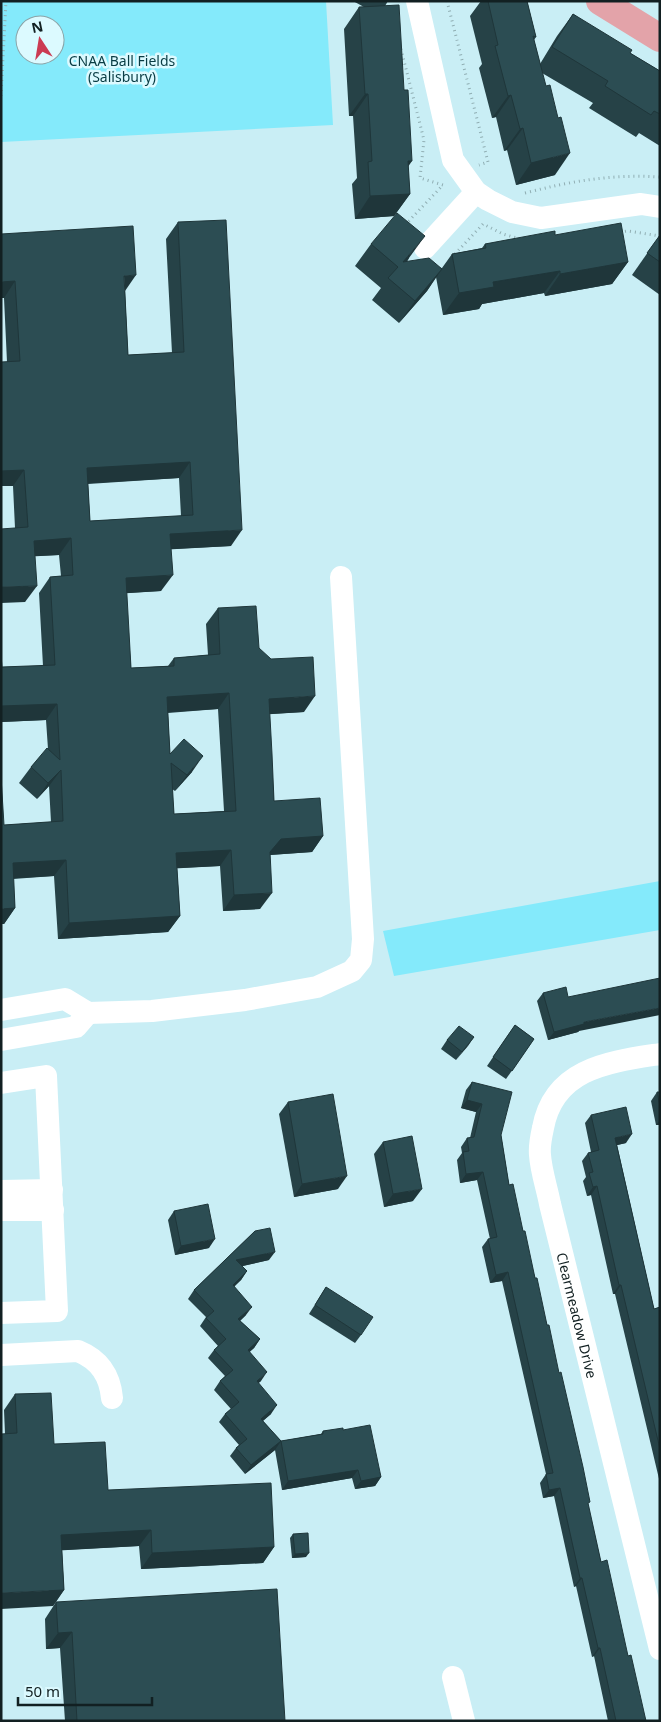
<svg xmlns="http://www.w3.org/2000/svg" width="661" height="1722" font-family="'Noto Sans',sans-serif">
	<rect width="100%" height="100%" fill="#c9eef5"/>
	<g fill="#84eafb" fill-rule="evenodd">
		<path d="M1,1H326L333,125L1,142ZM25,25H55V55H25Z"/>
		<polygon points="660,881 660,930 394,976 383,931"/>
	</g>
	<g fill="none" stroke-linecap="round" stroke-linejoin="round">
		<g stroke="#90aeb3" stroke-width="3" stroke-dasharray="1 4" stroke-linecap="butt">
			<polyline points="447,1 488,162 479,165"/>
			<polyline points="401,49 424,140 420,178 443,185 406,224"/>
			<polyline points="1,96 6,1"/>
			<path d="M525,193C572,181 611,174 660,177"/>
			<polyline points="620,232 628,231 660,236"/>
			<polyline points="455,254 483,224 503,234 520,239"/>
		</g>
		<g stroke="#fff" stroke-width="22">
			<polyline points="417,1 453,160 476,192 488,200 512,212 541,218 641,204 660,207"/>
			<polyline points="425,248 476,192"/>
			<polyline points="1,1010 65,999 88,1013 152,1011 245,1000 317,987 352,971 361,960 363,939 341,577"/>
			<polyline points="1,1040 76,1027 88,1013"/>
			<path id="s1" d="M660,1054C609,1062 554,1068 543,1128C541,1137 539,1146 540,1155C541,1171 547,1188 550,1204L660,1649"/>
			<polyline points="1,1083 46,1076 57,1311 1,1313"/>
			<polyline points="1,1191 52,1190"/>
			<polyline points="1,1210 53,1210"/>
			<path d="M1,1355L78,1351C100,1360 110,1376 112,1398"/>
			<polyline points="453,1677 464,1721"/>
		</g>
		<polyline stroke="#e3a3a9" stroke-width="28" points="600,1 660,38"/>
	</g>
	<g fill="#264247" fill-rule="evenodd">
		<polygon points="353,1 388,1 385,6 408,167 410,194 394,216 355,219 352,184 357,178 353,116 349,116 344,29 359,7 364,7"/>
		<polygon points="481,1 527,1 536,37 534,40 540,64 557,36 573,14 630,53 660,71 660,146 639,133 636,137 589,108 593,103 542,73 555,175 516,185 507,150 504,151 496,117 492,118 479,68 482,64 470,16"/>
		<path d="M178,222L231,546L171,549L161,591L126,593L131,668L168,666L174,658L208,655L206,624L218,608L259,648L304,712L269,714L274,801L323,836L312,852L270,855L260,909L223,911L220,866L177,868L180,916L168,932L58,939L54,876L13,879L15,908L4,924V825L51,822L49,786L37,799L19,783L31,767L48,749L46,720L1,722V655L2,667L43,666L39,593L50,577L61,576L59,555L35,556L25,602L15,528L13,486H1V362H7L1,234L125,291L128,355L172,353L166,239ZM179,478L181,516L90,521L88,484ZM218,709L224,811L174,814L172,789L175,791L192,772L170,754L168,713Z"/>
		<polygon points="555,235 628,262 612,284 545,296 544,293 482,304 479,309 443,315 436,277 427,291 399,323 372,300 381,288 355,266 371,244 409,258 407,262 442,268 452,254 482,248 485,244"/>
		<polygon points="660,235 660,295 632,275"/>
		<polygon points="543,993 568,997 579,1031 578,1032 548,1040 537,1001"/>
		<polygon points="515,1025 534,1039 506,1079 487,1066"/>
		<polygon points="474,1037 456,1060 441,1049 447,1040"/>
		<polygon points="472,1082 501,1135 509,1185 523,1231 547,1325 601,1562 646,1721 608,1721 594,1656 592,1657 576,1586 574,1587 554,1496 543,1498 540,1483 546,1474 502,1281 490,1283 482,1247 488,1239 490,1239 477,1180 460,1183 457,1160 462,1153 461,1147 467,1138 470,1138 476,1112 461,1108 466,1090"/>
		<polygon points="657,1092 660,1092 660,1125 656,1125 651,1101"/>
		<polygon points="288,1102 338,1189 294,1197 279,1114"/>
		<polygon points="591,1115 626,1143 617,1145 654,1309 660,1307 660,1483 615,1294 613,1294 591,1195 587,1196 583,1181 586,1177 582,1161 588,1153 591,1152 585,1123"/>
		<polygon points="383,1142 413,1201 384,1207 374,1154"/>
		<polygon points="174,1211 209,1248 175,1255 168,1220"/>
		<polygon points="255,1231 269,1260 242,1266 247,1271 241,1280 234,1286 246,1315 240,1321 260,1339 254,1348 249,1352 261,1381 258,1383 271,1414 263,1421 281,1441 321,1434 323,1431 343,1430 381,1477 375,1486 355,1489 352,1478 282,1490 275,1450 245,1474 230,1456 236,1448 239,1445 219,1422 225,1414 231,1409 214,1390 220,1381 225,1376 208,1358 214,1350 218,1346 200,1326 206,1317 188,1299 194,1290"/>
		<polygon points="326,1287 361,1335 355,1343 309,1314"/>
		<polygon points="15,1394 54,1444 108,1490 274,1547 263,1563 141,1569 139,1546 62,1550 64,1590 53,1606 5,1434 4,1410"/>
		<polygon points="293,1534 306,1557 292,1558 290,1538"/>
		<polygon points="56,1602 285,1721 65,1721 60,1648 46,1649 45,1619"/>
	</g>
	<g fill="#1f363a">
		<polygon points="365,94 368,94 353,116 349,116"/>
		<polygon points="511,95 496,117 492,118 508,96"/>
		<polygon points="523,128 507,150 504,151 520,129"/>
		<polygon points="570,153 555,175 516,185 531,163"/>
		<polygon points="408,161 412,161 397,183"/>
		<polygon points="410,194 394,216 355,219 370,196"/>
		<polygon points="425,236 409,258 390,280 403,262"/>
		<polygon points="628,262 612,284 545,296 560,274"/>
		<polygon points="442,269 427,291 399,323 415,301"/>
		<polygon points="560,271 544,293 482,304 479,309 443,315 459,293 493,282"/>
		<polygon points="136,275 125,291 124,276"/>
		<polygon points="15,281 4,298 1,298 1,282"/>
		<polygon points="190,462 179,478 76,484 87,468"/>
		<polygon points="24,470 13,486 1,486 1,471"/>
		<polygon points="242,530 231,546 159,550 170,534"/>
		<polygon points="71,538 59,555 22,557 34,541"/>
		<polygon points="173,575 161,591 114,594 126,578"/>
		<polygon points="37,586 25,602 1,603 1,587"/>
		<polygon points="229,693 218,709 156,713 167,697"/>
		<polygon points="315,696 304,712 257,715 269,699"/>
		<polygon points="57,704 46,720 1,722 1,706"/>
		<polygon points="203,756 192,772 175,791 187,775"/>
		<polygon points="61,770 49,786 37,799 48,783"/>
		<polygon points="323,836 312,852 269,855 270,852 281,839"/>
		<polygon points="231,850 220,866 165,869 176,853"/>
		<polygon points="66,860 54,876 1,879 13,863"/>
		<polygon points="272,893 260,909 223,911 234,895"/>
		<polygon points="15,908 4,924 1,924 1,909"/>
		<polygon points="180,916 168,932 58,939 69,923"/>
		<polygon points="660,1008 660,1015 579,1031 578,1032 548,1040 554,1032 584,1022"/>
		<polygon points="474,1037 468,1046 456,1060 462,1052"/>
		<polygon points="467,1100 482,1104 476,1112 461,1108"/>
		<polygon points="660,1120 660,1125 656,1125"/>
		<polygon points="632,1134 626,1143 609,1147 615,1138"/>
		<polygon points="483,1172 477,1180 460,1183 466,1174"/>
		<polygon points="347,1176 338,1189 294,1197 302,1184"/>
		<polygon points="597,1186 591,1195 587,1196 593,1187"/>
		<polygon points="422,1189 413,1201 384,1207 393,1194"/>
		<polygon points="215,1239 209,1248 175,1255 181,1246"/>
		<polygon points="275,1252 269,1260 230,1269 236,1260"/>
		<polygon points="247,1271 241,1280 227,1294 233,1285"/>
		<polygon points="508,1272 502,1281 490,1283 496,1275"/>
		<polygon points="619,1285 621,1285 615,1294 613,1294"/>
		<polygon points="252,1307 246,1315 232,1328 238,1319"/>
		<polygon points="260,1339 254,1348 242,1359 248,1350"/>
		<polygon points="267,1372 261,1381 251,1390 257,1381"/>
		<polygon points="277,1405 271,1414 255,1427 261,1419"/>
		<polygon points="281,1441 275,1450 245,1474 251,1465"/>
		<polygon points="358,1470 352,1478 282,1490 288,1481"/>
		<polygon points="381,1477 375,1486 355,1489 361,1481"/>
		<polygon points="560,1488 554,1496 543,1498 549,1490"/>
		<polygon points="151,1530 139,1546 50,1551 61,1535"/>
		<polygon points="274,1547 263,1563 141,1569 152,1553"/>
		<polygon points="309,1553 306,1557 292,1558 295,1554"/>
		<polygon points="580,1578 582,1578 576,1586 574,1587"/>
		<polygon points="64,1590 53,1606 1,1609 1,1593"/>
		<polygon points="72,1632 60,1648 46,1649 58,1633"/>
		<polygon points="598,1648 600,1648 594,1656 592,1657"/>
	</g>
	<g fill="#2c4d53" stroke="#1f363a" fill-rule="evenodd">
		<polygon points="488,1 527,1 536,37 533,36 546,86 550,85 558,118 561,117 570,153 531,163 523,128 520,129 511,95 508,96 495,46 498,45"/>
		<polygon points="399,5 404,90 408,90 412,161 408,161 410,194 370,196 368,162 372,161 368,94 365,94 359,7"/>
		<polygon points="573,14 632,50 630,53 660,71 660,114 654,111 651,115 605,86 608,81 552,47"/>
		<polygon points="397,213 425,236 403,262 429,258 442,269 415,301 388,278 398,267 371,244"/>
		<path d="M226,220L242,530L170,534L173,575L126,578L131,668L174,666V658L220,654L218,608L256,606L259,648L271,659L313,657L315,696L269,699L272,754L274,801L320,798L323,836L281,839L270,852L272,893L234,895L231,850L176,853L180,916L69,923L66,860L13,863L15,908L1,909V777L4,825L63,821L61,770L48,783L31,767L47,748L60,760L57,704L1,706V655L2,667L55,665L50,577L73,575L71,538L34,541L37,586L1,587V529L28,527L24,470L1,471V362L20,361L15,281L1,282V234L133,226L136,275L124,276L128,355L184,352L178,222ZM190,462L193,515L90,521L87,468ZM229,693L236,811L174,814L171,763L187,775L203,756L184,739L170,754L167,697Z"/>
		<polygon points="621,223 628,262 560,274 560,271 493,282 494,287 459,293 452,254 486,248 485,244 555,231 555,235"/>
		<polygon points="660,235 660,262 647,253"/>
		<polygon points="660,978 660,1008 584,1022 584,1024 554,1032 543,993 566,987 568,997"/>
		<polygon points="515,1025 534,1039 512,1071 493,1057"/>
		<polygon points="459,1026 474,1037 462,1052 447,1040"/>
		<polygon points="472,1082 512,1092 501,1135 509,1185 513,1184 523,1231 525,1231 535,1278 537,1278 547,1325 549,1325 559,1373 561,1372 583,1467 590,1502 588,1503 601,1562 607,1560 628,1656 631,1655 646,1721 616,1721 600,1648 598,1648 582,1578 580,1578 560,1488 549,1490 546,1474 553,1473 508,1272 496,1275 488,1239 497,1237 483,1172 466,1174 463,1152 469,1151 467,1138 474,1137 482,1104 467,1100"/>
		<polygon points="657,1092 660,1092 660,1106"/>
		<polygon points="333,1094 347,1176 302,1184 288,1102"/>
		<polygon points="626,1107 632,1134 615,1138 654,1309 660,1307 660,1449 621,1285 619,1285 597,1186 593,1187 589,1173 593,1172 588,1153 599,1150 591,1115"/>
		<polygon points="412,1136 422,1189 393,1194 383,1142"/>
		<polygon points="208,1204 215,1239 181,1246 174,1211"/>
		<polygon points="270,1228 275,1252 236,1260 247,1271 233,1285 252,1307 238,1319 260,1339 248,1350 267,1372 257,1381 277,1405 261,1419 281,1441 251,1465 236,1448 247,1439 225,1414 239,1402 220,1381 233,1370 214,1350 226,1339 206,1318 214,1311 194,1290 255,1231"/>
		<polygon points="326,1287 373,1317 361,1335 315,1305"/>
		<polygon points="51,1393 54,1444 105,1442 108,1490 271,1483 274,1547 152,1553 151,1530 61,1535 64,1590 1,1593 1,1434 17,1433 15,1394"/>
		<polygon points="370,1425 381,1477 361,1481 358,1470 288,1481 281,1441 323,1434 323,1431 343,1428 343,1430"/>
		<polygon points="308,1533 309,1553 295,1554 293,1534"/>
		<polygon points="277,1589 285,1721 77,1721 72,1632 58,1633 56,1602"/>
	</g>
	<g text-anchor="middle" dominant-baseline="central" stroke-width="5" stroke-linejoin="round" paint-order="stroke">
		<g font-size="14" fill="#093c44" stroke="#dcfaff">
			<text x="122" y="60">CNAA Ball Fields<tspan x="122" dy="16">(Salisbury)</tspan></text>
		</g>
		<g font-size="14" fill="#122022" stroke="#dcfaff">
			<text stroke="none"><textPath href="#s1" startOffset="342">Clearmeadow Drive</textPath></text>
		</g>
	</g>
	<rect width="661" height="1722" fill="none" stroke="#122022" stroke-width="5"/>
	<g transform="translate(40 40) rotate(348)"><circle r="24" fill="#dcfaff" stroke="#8ba3a7"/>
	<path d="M0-4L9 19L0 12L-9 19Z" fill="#cb3b53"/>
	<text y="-8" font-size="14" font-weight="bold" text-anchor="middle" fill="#122022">N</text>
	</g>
	<path d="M18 1697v8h134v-8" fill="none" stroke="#122022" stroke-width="2.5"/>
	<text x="25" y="1697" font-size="15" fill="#122022" stroke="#dcfaff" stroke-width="4" paint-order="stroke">50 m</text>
</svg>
